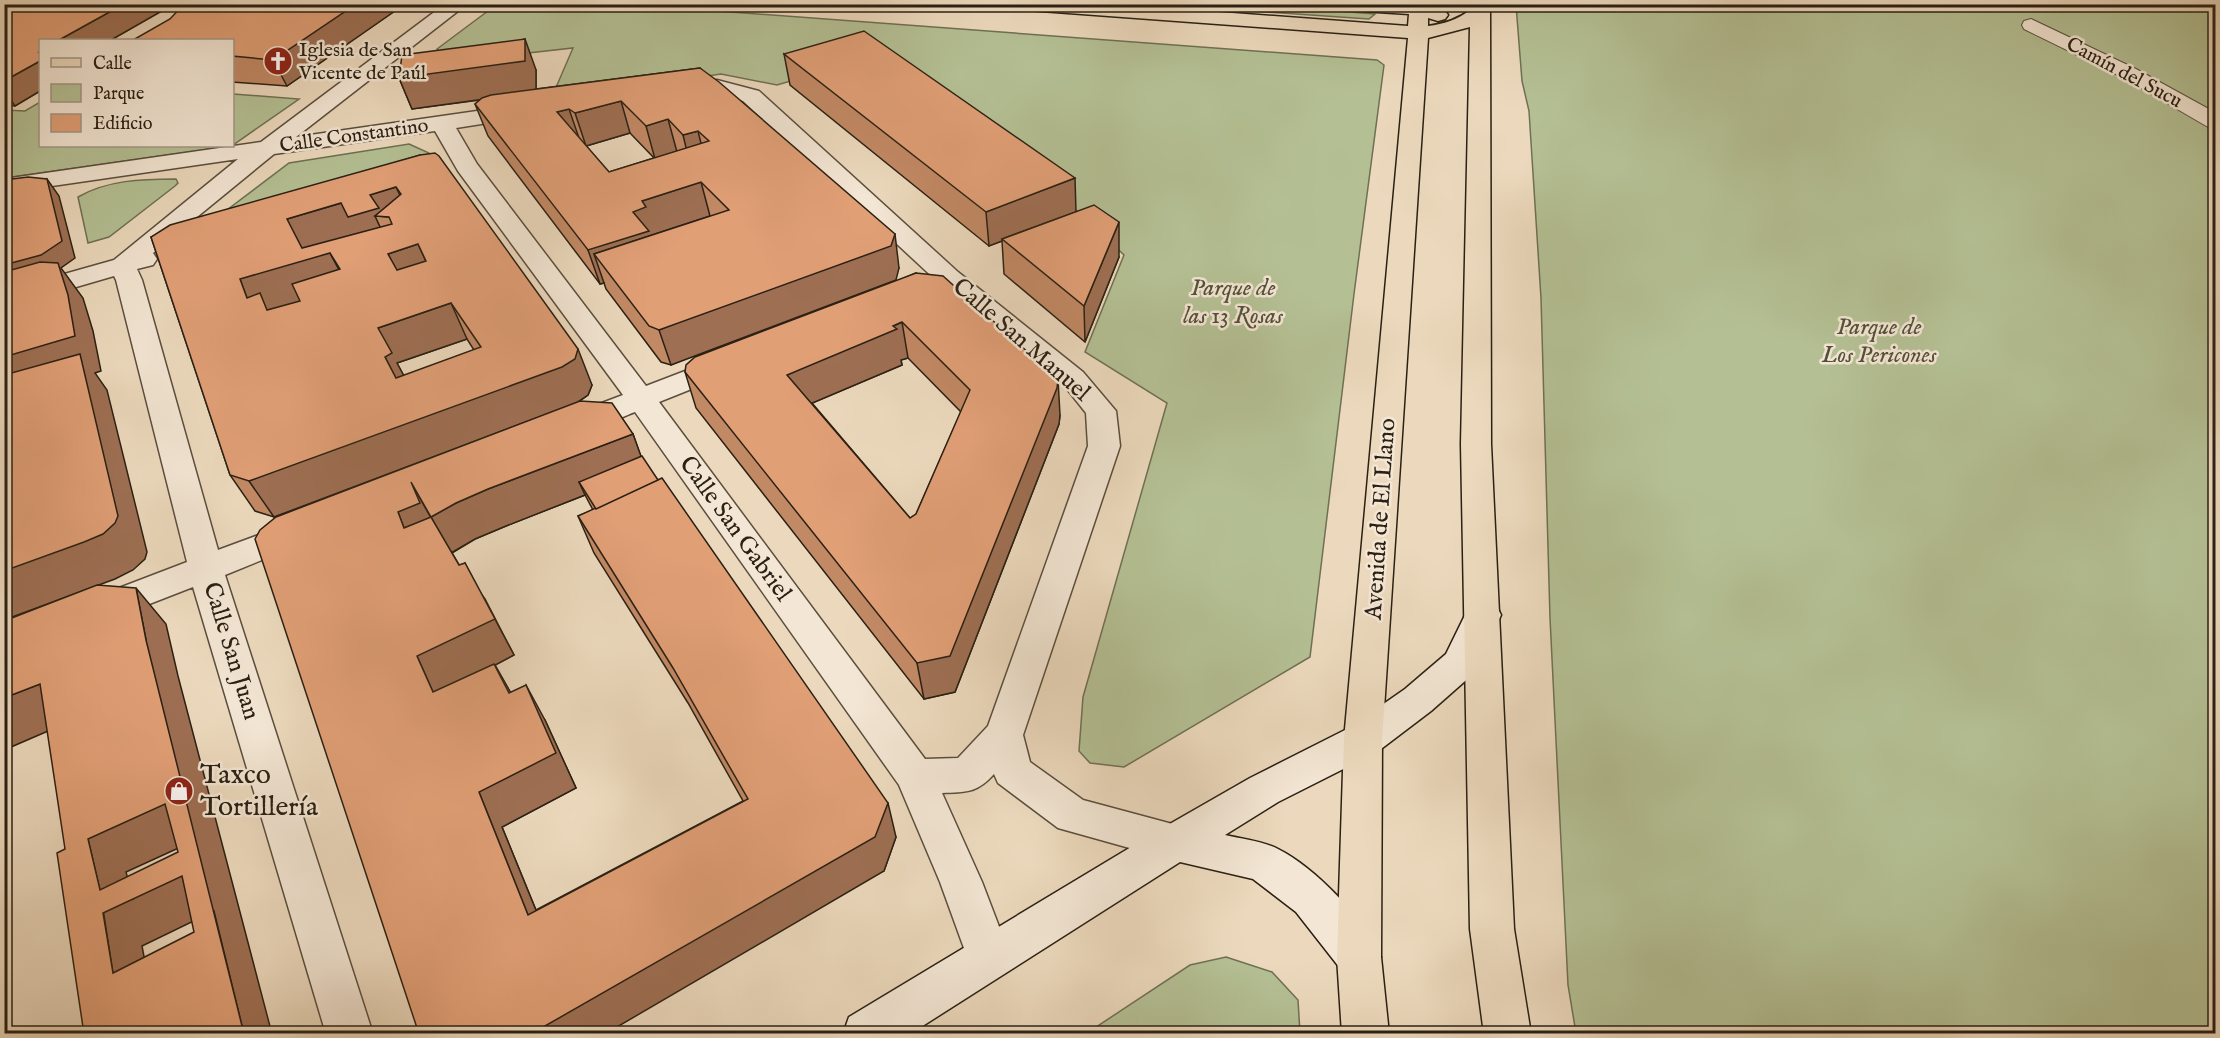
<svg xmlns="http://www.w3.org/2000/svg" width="2220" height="1038" font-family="'IM FELL English',serif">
	<rect width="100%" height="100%" fill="#ecd9bd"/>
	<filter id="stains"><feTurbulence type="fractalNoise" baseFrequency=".00333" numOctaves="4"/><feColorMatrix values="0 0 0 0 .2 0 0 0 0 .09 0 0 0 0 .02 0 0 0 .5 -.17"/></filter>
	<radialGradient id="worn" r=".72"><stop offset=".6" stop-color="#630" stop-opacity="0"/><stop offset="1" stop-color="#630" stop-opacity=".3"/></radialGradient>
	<g fill="#b4c094" stroke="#6f7054" stroke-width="1.5">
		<polygon points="623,4 1377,60 1384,65 1354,294 1310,657 1124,767 1090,763 1079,751 1083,697 1167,403 1085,352 1124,255 1081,214 870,58 777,85 721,74 551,99 573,48 449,62 437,49 496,5"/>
		<polygon points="1162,5 1259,5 1375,14 1369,19"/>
		<polygon points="1516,5 2215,5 2215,1033 1576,1033 1568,985 1550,618 1541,298 1529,111 1522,81"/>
		<polygon points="232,94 233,94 299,99 233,145"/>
		<polygon points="40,102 40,146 231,146 5,178 5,110 25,111"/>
		<polygon points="409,144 429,153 432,161 207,225 289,163"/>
		<path d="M176,179L178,183L175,186L109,237L88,243L78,197C107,180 142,179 176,179Z"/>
		<polygon points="1226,957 1272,972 1298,1000 1300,1033 1087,1033 1190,965"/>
	</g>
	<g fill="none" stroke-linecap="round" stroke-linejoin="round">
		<g stroke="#5a4e3e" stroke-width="2">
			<polygon id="service" points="2031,19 2136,69 2216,113 2216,128 2208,127 2122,77 2024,29 2022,25 2024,21"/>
		</g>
		<g stroke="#5a4e3e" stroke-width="3">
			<path id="minor" d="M445,4H467L296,137L525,104L533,106L536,111L533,116L456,128L477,164L646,386L719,358L729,355L739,358L743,364L739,370L659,402L925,759L958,758L988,726L1088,446L1086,413L1063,384L940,284L743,101L717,93L680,95L672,94L669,89L672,84L717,80L759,91L958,272L1083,372L1116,411L1120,446L1023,735L1030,762L1083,800L1191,829L1197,842L1191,855L1176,861L1058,828L998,783L994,774C977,793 967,792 942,793L982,882L1011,958L1005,973L989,980L973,973L940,882L899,785L635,412C613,420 585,438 562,432L558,425L562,418L623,395L458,171L435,131L274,154L153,253L157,259L153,265L137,269L142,280L218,550L299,520L311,524L316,532L311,540L225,575L373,1034H326L193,587L98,624L85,621L80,611L85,601L187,562L116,280L114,276L4,308V291L114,260L238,159L4,193V179L261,142Z"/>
		</g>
		<g stroke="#2a2014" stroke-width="3">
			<path id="secondary" d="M1483,601L1496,605L1501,615L1473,674L1431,711L1377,752L1278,802L1225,835C1242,839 1262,841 1278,849C1314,867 1366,920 1381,957L1375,972L1359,979L1343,972L1296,912L1253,879L1180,862L910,1034H843L849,1017L1161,829L1250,778L1349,728L1405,689L1446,654L1470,605Z"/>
		</g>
		<g stroke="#2a2014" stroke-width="3">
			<path id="primary" d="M1018,4H1112L1408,26L1409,14L1345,10L1338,8L1336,4H1429L1445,11L1448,15L1445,19L1438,21L1428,18V26C1444,24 1457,20 1470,10V4H1490L1491,444L1514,929L1531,1034H1484L1470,929L1461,444L1470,27L1428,38L1382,740L1381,957L1389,1034H1342L1337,957L1344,740L1408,38L1027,10L1020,8Z"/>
		</g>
		<use href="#service" fill="#f3e6d4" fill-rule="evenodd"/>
		<use href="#minor" fill="#f3e6d4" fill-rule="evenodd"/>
		<use href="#secondary" fill="#f3e6d4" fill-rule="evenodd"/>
		<use href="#primary" fill="#ecd9bd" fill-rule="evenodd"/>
	</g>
	<g fill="#c28965" stroke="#2a2014" stroke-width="1.5" fill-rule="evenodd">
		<polygon points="4,4 174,4 111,40 40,40 40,91 15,106 4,105"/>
		<polygon points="402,6 287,86 232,82 232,40"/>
		<polygon points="784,54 1076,212 1119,257 1085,342 1004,274 1002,241 989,246 790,85"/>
		<path d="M700,68L899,268L671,365L661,362L606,289L604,283L600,284L488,136L475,104L480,100L412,109L399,78L536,70V89ZM630,133L654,158L609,172L586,146Z"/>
		<path d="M420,155L592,385L588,395L580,401L633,434L641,457L896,837L884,871L419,1034V462L274,517L255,511L230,475L151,237ZM467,339L474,350L404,376L397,363ZM585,495L593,510L578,516L594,553L688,703L743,801L536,910L502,827L576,788L545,720L510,692L495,665L514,655L485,599L459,565L452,553L475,539L506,526Z"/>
		<path d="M916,273L1060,415L1059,424L955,692L924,699L696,408L685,372ZM908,358L961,412L916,514L910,518L812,403L902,365L901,360Z"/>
	</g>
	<g fill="#9e6f53" stroke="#2a2014" stroke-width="1.5" fill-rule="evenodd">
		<polygon points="124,4 174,4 111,40 59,40"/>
		<polygon points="356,4 401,4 402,6 287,86 273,60"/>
		<polygon points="525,39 536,70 536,92 412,109 399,78"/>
		<polygon points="40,61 40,91 15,106 4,90 4,81"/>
		<polygon points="621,101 630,133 586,146 575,113"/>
		<polygon points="569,109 580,141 557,112"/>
		<polygon points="668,119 677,152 655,159 646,126"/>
		<polygon points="698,131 706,164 691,168 683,135"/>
		<polygon points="1075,178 1076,212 1002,239 1002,241 989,246 986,212"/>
		<polygon points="47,179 59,196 75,258 61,268 83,298 93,331 101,371 95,373 107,390 147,552 145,559 133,570 115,579 4,620 4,265"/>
		<polygon points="701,182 710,216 594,254 604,283 600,284 588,250 633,212 642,201"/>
		<polygon points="396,187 412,221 389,217 375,216 388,244 330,253 348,287 281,329 247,298 240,279 287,219"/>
		<polygon points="1119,222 1119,257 1085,342 1084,306"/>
		<polygon points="895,234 899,268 896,280 671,365 659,330"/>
		<polygon points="418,244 434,279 405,288 388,254"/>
		<polygon points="451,303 467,339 397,363 411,389 403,392 385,357 378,328"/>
		<polygon points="902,322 908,358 901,360 902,365 796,410 787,375"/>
		<polygon points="578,349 592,385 588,395 576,403 274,517 249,481"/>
		<polygon points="1058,379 1060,415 1059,424 955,692 924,699 917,663"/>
		<polygon points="633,434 646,470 579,482 585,495 506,526 475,539 451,553 431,517 456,503 488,489"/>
		<polygon points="411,482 431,518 404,528 398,512"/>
		<polygon points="465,563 514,655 495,665 515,700 509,693 433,692 417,656"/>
		<path d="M136,588L166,624L178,676L272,1034H244L214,911L142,946L153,1004L113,973L100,890L88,839L146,640ZM196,840L133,899L126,872Z"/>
		<polygon points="40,684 76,719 4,750 4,698"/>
		<polygon points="526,685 545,720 576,788 502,827 551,947 528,915 479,792"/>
		<polygon points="888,803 896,837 884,871 605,1034 531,1034"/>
	</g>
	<g fill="#e19f76" stroke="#2a2014" stroke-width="1.5" fill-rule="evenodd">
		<polygon points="4,4 124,4 59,40 40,40 40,51 39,52 40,52 40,61 4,81"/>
		<polygon points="184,4 356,4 273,60 232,56 232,40 133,40 170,19"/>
		<polygon points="864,31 1075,178 986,212 784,54"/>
		<polygon points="525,39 525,61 399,78 402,55"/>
		<path d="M700,68L719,82L895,234L891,246L659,330L649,326L594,254L729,210L701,182L642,201L646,207L633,212L649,231L588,250L475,104L482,98L491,95ZM621,101L646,126L668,119L683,135L698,131L709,141L609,172L557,112L569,109L575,113Z"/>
		<path d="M435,153L439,156L578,349L575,359L562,367L249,481L230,475L151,237L170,225L420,155ZM396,187L401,194L375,216L389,217L392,224L302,248L287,219L341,203L348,217L379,208L370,195ZM418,244L426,261L397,270L388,254ZM330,253L340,269L292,284L300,301L267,310L260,293L247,298L240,279ZM451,303L481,347L396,378L385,357L392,353L378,328Z"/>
		<polygon points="28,177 47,179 62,241 41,255 4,265 4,180"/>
		<polygon points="1094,205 1119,222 1084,306 1002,239"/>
		<polygon points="40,262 58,263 68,295 75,336 4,357 4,272"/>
		<path d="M916,273L943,276L1058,379L1057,388L950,656L917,663L685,372L686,365L695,357ZM902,322L970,390L916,514L910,518L787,375L897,329L893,326Z"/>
		<polygon points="80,354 118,516 115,523 103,534 84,542 4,571 4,375"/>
		<polygon points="580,401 612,403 633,434 488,489 456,503 431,517 411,482 420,503 398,512 404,528 431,517 459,565 465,563 495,619 417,656 433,692 494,664 509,693 526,685 556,753 479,792 528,915 748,799 673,668 578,516 662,478 888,803 875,837 531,1034 419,1034 255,539 260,530 276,517"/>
		<polygon points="642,456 658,480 596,509 579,482"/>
		<path d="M97,585L136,588L146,640L244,1034H84L57,853L65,849L40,684L4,698V621ZM165,804L178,852L100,890L88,839ZM182,876L194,932L113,973L103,913Z"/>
	</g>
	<defs>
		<g id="church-disc" transform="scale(1.5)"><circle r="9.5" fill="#8f2418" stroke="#f3e6d4"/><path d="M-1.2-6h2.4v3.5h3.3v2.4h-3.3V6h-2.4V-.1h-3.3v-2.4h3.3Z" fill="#fff"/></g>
		<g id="shop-disc" transform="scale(1.5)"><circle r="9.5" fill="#8f2418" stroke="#f3e6d4"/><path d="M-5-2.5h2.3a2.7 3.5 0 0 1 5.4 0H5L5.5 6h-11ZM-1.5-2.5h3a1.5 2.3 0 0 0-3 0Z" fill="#fff"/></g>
	</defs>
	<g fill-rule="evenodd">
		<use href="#church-disc" x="278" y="61"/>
		<use href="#shop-disc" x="179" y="791"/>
	</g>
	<g text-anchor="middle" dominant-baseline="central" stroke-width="5" stroke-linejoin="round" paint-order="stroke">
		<g font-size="20" fill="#2a2014" stroke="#f3e6d4" text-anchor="start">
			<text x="299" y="50">Iglesia de San<tspan x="299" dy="23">Vicente de Paúl</tspan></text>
		</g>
		<g font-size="20" fill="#2a2014" stroke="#f3e6d4">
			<text transform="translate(2124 73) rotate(28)">Camín del Sucu</text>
			<text transform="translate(354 136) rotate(-8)">Calle Constantino</text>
		</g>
		<g font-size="24" font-style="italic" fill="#53503a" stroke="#f3e6d4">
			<text x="1233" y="288">Parque de<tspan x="1233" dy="28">las 13 Rosas</tspan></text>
			<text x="1879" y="327">Parque de<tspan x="1879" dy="28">Los Pericones</tspan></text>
		</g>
		<g font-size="24" fill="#2a2014" stroke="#f3e6d4">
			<text transform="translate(1021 340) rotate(41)">Calle San Manuel</text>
			<text transform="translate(1381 519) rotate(-86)">Avenida de El Llano</text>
			<text transform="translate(735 529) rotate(54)">Calle San Gabriel</text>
			<text transform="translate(231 651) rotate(73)">Calle San Juan</text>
		</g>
		<g font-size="28" fill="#2a2014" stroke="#f3e6d4" text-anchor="start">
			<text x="200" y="775">Taxco<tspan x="200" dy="32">Tortillería</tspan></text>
		</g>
	</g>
	<rect width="2220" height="1038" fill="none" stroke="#ecd9bd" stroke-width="24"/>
	<rect x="6" y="6" width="2208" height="1026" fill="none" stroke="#2a2014" stroke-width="3"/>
	<rect x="12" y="12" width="2196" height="1014" fill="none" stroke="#2a2014" stroke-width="1.5"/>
	<rect x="39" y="39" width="195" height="108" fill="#f3e6d4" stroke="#a39787" stroke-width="1.5"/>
	<rect x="51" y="58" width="30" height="9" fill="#ecd9bd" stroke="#a39787" stroke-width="1.5"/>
	<text x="93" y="69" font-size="18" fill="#2a2014">Calle</text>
	<rect x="51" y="84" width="30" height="18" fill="#b4c094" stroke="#a39787" stroke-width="1.5"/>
	<text x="93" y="99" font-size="18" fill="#2a2014">Parque</text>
	<rect x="51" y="114" width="30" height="18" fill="#e19f76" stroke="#a39787" stroke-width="1.5"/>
	<text x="93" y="129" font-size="18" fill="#2a2014">Edificio</text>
	<rect width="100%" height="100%" filter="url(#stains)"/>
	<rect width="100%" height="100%" fill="url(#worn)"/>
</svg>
